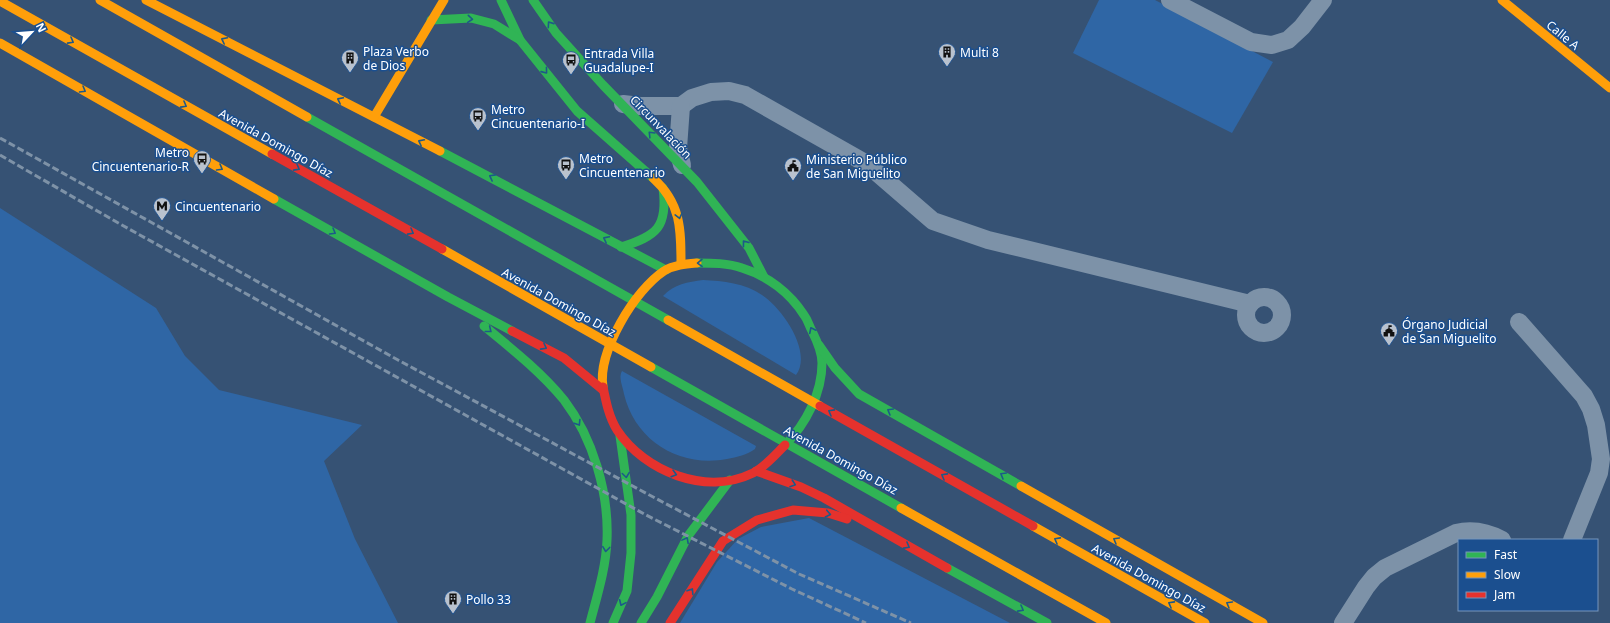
<svg xmlns="http://www.w3.org/2000/svg" width="1610" height="623" font-family="'Noto Sans',sans-serif">
	<rect width="100%" height="100%" fill="#365274"/>
	<g fill="#2f66a5">
		<polygon points="1099,0 1155,0 1273,62 1232,133 1073,53"/>
		<polygon points="0,208 156,308 185,356 219,390 362,425 324,461 355,539 398,623 0,623"/>
		<path d="M703,280C723,281 745,283 762,295C782,308 813,352 796,375L663,296C674,284 688,282 703,280Z"/>
		<path d="M622,371L756,446L755,449C747,455 737,457 727,459C680,468 635,441 624,394C623,387 618,377 622,371Z"/>
		<polygon points="809,518 1010,623 680,623 717,562 738,539 761,527"/>
	</g>
	<g fill="none" stroke-linecap="round" stroke-linejoin="round">
		<g stroke="#7d92a8" stroke-width="18">
			<polyline points="1170,0 1251,42 1272,45 1288,40 1302,27 1323,0"/>
			<polyline points="623,104 640,106 681,106 692,98 711,92 729,91 745,95 867,164 933,221 988,240 1250,304"/>
			<polyline points="681,106 678,148 682,165"/>
			<circle cx="1264" cy="315" r="18"/>
			<polyline points="1519,322 1584,396 1591,409 1596,425 1601,459 1599,473 1572,540"/>
			<path d="M1343,623L1366,587L1374,577L1385,568L1456,533C1473,529 1487,532 1502,540"/>
		</g>
		<g stroke="#30b455" stroke-width="9">
			<polyline points="501,0 520,40 577,111 653,178"/>
			<polyline points="533,0 556,33 603,85 697,182 749,248 764,277"/>
			<polyline points="431,20 471,18 494,24 520,40"/>
			<polyline points="307,117 668,320"/>
			<polyline points="440,151 666,270"/>
			<polyline points="274,199 448,297 512,331"/>
			<path d="M621,247C657,236 668,227 663,188"/>
			<path d="M697,263C712,263 728,263 742,268C768,276 790,293 804,315C808,320 809,326 812,331C817,341 822,352 822,363C822,393 806,424 785,445"/>
			<path d="M484,326C512,349 541,372 564,400C593,438 609,493 607,540C606,568 597,596 590,623"/>
			<polyline points="819,345 835,368 859,394 1021,486"/>
			<polyline points="651,367 901,508"/>
			<polyline points="947,568 1047,623"/>
			<polyline points="613,623 627,591 631,553 631,515 620,436"/>
			<polyline points="641,623 657,597 688,536 730,480"/>
		</g>
		<g stroke="#ff9f0a" stroke-width="9">
			<polyline points="100,0 307,117"/>
			<polyline points="146,0 440,151"/>
			<polyline points="1502,0 1610,88"/>
			<polyline points="0,1 272,154"/>
			<polyline points="0,43 274,199"/>
			<polyline points="374,117 444,0"/>
			<path d="M653,178C681,203 681,229 681,264"/>
			<polyline points="442,249 651,367"/>
			<polyline points="668,320 820,406"/>
			<path d="M603,387C597,352 635,290 664,271C674,265 686,264 697,263"/>
			<polyline points="1021,486 1263,623"/>
			<polyline points="901,508 1106,623"/>
			<polyline points="1033,526 1205,623"/>
		</g>
		<g stroke="#e5322d" stroke-width="9">
			<polyline points="272,154 442,249"/>
			<polyline points="512,331 564,358 603,390"/>
			<path d="M603,387C606,402 609,417 617,430C645,472 706,496 753,473C765,467 775,455 785,445"/>
			<polyline points="820,406 1033,526"/>
			<polyline points="756,471 801,487 824,498 947,568"/>
			<polyline points="670,623 723,541 757,520 793,510 828,513 847,519"/>
		</g>
		<g stroke="#7e92a7" stroke-width="3" stroke-dasharray="7 3" stroke-linecap="butt">
			<polyline points="0,138 398,360 655,498 799,574 911,623"/>
			<polyline points="0,155 120,224 646,515 792,589 866,623"/>
		</g>
	</g>
	<defs><path id="oneway-chevron" d="M-2-3.5L2.5 0L-2 3.5" fill="none" stroke-width="1.6" stroke-linecap="round" stroke-linejoin="round"/></defs>
	<g stroke="#1d5989">
		<use href="#oneway-chevron" transform="translate(470 19) rotate(5)"/>
		<use href="#oneway-chevron" transform="translate(550 24) rotate(-125)"/>
		<use href="#oneway-chevron" transform="translate(224 40) rotate(-153)"/>
		<use href="#oneway-chevron" transform="translate(71 41) rotate(29)"/>
		<use href="#oneway-chevron" transform="translate(545 71) rotate(51)"/>
		<use href="#oneway-chevron" transform="translate(83 90) rotate(30)"/>
		<use href="#oneway-chevron" transform="translate(340 100) rotate(-153)"/>
		<use href="#oneway-chevron" transform="translate(184 105) rotate(29)"/>
		<use href="#oneway-chevron" transform="translate(651 134) rotate(-134)"/>
		<use href="#oneway-chevron" transform="translate(421 142) rotate(-153)"/>
		<use href="#oneway-chevron" transform="translate(220 168) rotate(30)"/>
		<use href="#oneway-chevron" transform="translate(297 168) rotate(29)"/>
		<use href="#oneway-chevron" transform="translate(492 177) rotate(-152)"/>
		<use href="#oneway-chevron" transform="translate(679 216) rotate(76)"/>
		<use href="#oneway-chevron" transform="translate(333 232) rotate(30)"/>
		<use href="#oneway-chevron" transform="translate(411 232) rotate(29)"/>
		<use href="#oneway-chevron" transform="translate(606 239) rotate(-153)"/>
		<use href="#oneway-chevron" transform="translate(745 243) rotate(-128)"/>
		<use href="#oneway-chevron" transform="translate(700 263) rotate(179)"/>
		<use href="#oneway-chevron" transform="translate(489 330) rotate(39)"/>
		<use href="#oneway-chevron" transform="translate(812 330) rotate(-116)"/>
		<use href="#oneway-chevron" transform="translate(544 347) rotate(28)"/>
		<use href="#oneway-chevron" transform="translate(890 411) rotate(-150)"/>
		<use href="#oneway-chevron" transform="translate(831 412) rotate(-151)"/>
		<use href="#oneway-chevron" transform="translate(578 423) rotate(58)"/>
		<use href="#oneway-chevron" transform="translate(674 474) rotate(16)"/>
		<use href="#oneway-chevron" transform="translate(626 475) rotate(82)"/>
		<use href="#oneway-chevron" transform="translate(1003 475) rotate(-150)"/>
		<use href="#oneway-chevron" transform="translate(944 476) rotate(-151)"/>
		<use href="#oneway-chevron" transform="translate(793 484) rotate(19)"/>
		<use href="#oneway-chevron" transform="translate(828 514) rotate(12)"/>
		<use href="#oneway-chevron" transform="translate(686 540) rotate(-62)"/>
		<use href="#oneway-chevron" transform="translate(1057 540) rotate(-151)"/>
		<use href="#oneway-chevron" transform="translate(1116 540) rotate(-150)"/>
		<use href="#oneway-chevron" transform="translate(907 546) rotate(29)"/>
		<use href="#oneway-chevron" transform="translate(606 549) rotate(97)"/>
		<use href="#oneway-chevron" transform="translate(691 591) rotate(-58)"/>
		<use href="#oneway-chevron" transform="translate(622 603) rotate(114)"/>
		<use href="#oneway-chevron" transform="translate(1171 604) rotate(-151)"/>
		<use href="#oneway-chevron" transform="translate(1229 604) rotate(-150)"/>
		<use href="#oneway-chevron" transform="translate(1021 609) rotate(29)"/>
	</g>
	<defs>
		<g id="building-pin" transform="scale(0.9)"><path d="M0 17L-7.5 6A9.5 9.5 0 1 1 7.5 6Z" fill="#b9c2ce" stroke="#1b4f8f"/><path d="M-4-6H4V6H1V3H-1V6H-4ZM-2.5-4.3h1.7v1.8h-1.7ZM.8-4.3h1.7v1.8H.8ZM-2.5-1h1.7V.8h-1.7ZM.8-1h1.7V.8H.8Z" fill="#111"/></g>
		<g id="bus-pin" transform="scale(0.9)"><path d="M0 17L-7.5 6A9.5 9.5 0 1 1 7.5 6Z" fill="#b9c2ce" stroke="#1b4f8f"/><path d="M-5-6H5V4H4V6H2V4H-2V6H-4V4H-5ZM-3.5-4V0h7V-4ZM-3.5 1.2v1.5H-2V1.2ZM2 1.2v1.5H3.5V1.2Z" fill="#111"/></g>
		<g id="civic-pin" transform="scale(0.9)"><path d="M0 17L-7.5 6A9.5 9.5 0 1 1 7.5 6Z" fill="#b9c2ce" stroke="#1b4f8f"/><path d="M-.6-6.5H3V-4.5H.6V-3L4-1V1h2V6H-6V1h2V-1L-.6-3ZM-1.2 2.5V6h2.4V2.5Z" fill="#111"/></g>
		<g id="metro-pin" transform="scale(0.9)"><path d="M0 17L-7.5 6A9.5 9.5 0 1 1 7.5 6Z" fill="#b9c2ce" stroke="#1b4f8f"/><path d="M-5.5 5V-5H-3L0 0L3-5H5.5V5H3V-.5L0 4L-3-.5V5Z" fill="#111"/></g>
	</defs>
	<g fill-rule="evenodd">
		<use href="#building-pin" x="947" y="52"/>
		<use href="#building-pin" x="350" y="58"/>
		<use href="#bus-pin" x="571" y="60"/>
		<use href="#bus-pin" x="478" y="116"/>
		<use href="#bus-pin" x="202" y="159"/>
		<use href="#bus-pin" x="566" y="165"/>
		<use href="#civic-pin" x="793" y="166"/>
		<use href="#metro-pin" x="162" y="206"/>
		<use href="#civic-pin" x="1389" y="331"/>
		<use href="#building-pin" x="453" y="599"/>
	</g>
	<g text-anchor="middle" dominant-baseline="central" stroke-width="3" stroke-linejoin="round" paint-order="stroke">
		<g font-size="12" fill="#fff" stroke="#1b4f8f">
			<text transform="translate(1563 35) rotate(39)">Calle A</text>
			<text transform="translate(661 127) rotate(46)">Circunvalación</text>
			<text transform="translate(276 143) rotate(29)">Avenida Domingo Díaz</text>
			<text transform="translate(559 302) rotate(29)">Avenida Domingo Díaz</text>
			<text transform="translate(841 460) rotate(29)">Avenida Domingo Díaz</text>
			<text transform="translate(1149 578) rotate(29)">Avenida Domingo Díaz</text>
		</g>
		<g font-size="12" fill="#fff" stroke="#1b4f8f" text-anchor="start">
			<text x="363" y="51">Plaza Verbo<tspan x="363" dy="14">de Dios</tspan></text>
			<text x="960" y="52">Multi 8</text>
			<text x="584" y="53">Entrada Villa<tspan x="584" dy="14">Guadalupe-I</tspan></text>
			<text x="491" y="109">Metro<tspan x="491" dy="14">Cincuentenario-I</tspan></text>
			<text x="189" y="152" text-anchor="end">Metro<tspan x="189" dy="14">Cincuentenario-R</tspan></text>
			<text x="579" y="158">Metro<tspan x="579" dy="14">Cincuentenario</tspan></text>
			<text x="806" y="159">Ministerio Público<tspan x="806" dy="14">de San Miguelito</tspan></text>
			<text x="175" y="206">Cincuentenario</text>
			<text x="1402" y="324">Órgano Judicial<tspan x="1402" dy="14">de San Miguelito</tspan></text>
			<text x="466" y="599">Pollo 33</text>
		</g>
	</g>
	<rect x="1458" y="539" width="140" height="72" fill="#1b4f8f" stroke="#7695bc"/>
	<rect x="1466" y="552" width="20" height="6" fill="#30b455" stroke="#7695bc"/>
	<text x="1494" y="559" font-size="12" fill="#ffffff">Fast</text>
	<rect x="1466" y="572" width="20" height="6" fill="#ff9f0a" stroke="#7695bc"/>
	<text x="1494" y="579" font-size="12" fill="#ffffff">Slow</text>
	<rect x="1466" y="592" width="20" height="6" fill="#e5322d" stroke="#7695bc"/>
	<text x="1494" y="599" font-size="12" fill="#ffffff">Jam</text>
	<g transform="translate(32 32) rotate(64)" stroke="#1b4f8f" stroke-width="3" paint-order="stroke">
	<path d="M0-3L7 15L0 10L-7 15Z" fill="#ffffff"/>
	<text y="-6" font-size="11" font-weight="bold" text-anchor="middle" fill="#ffffff">N</text>
	</g>
</svg>
